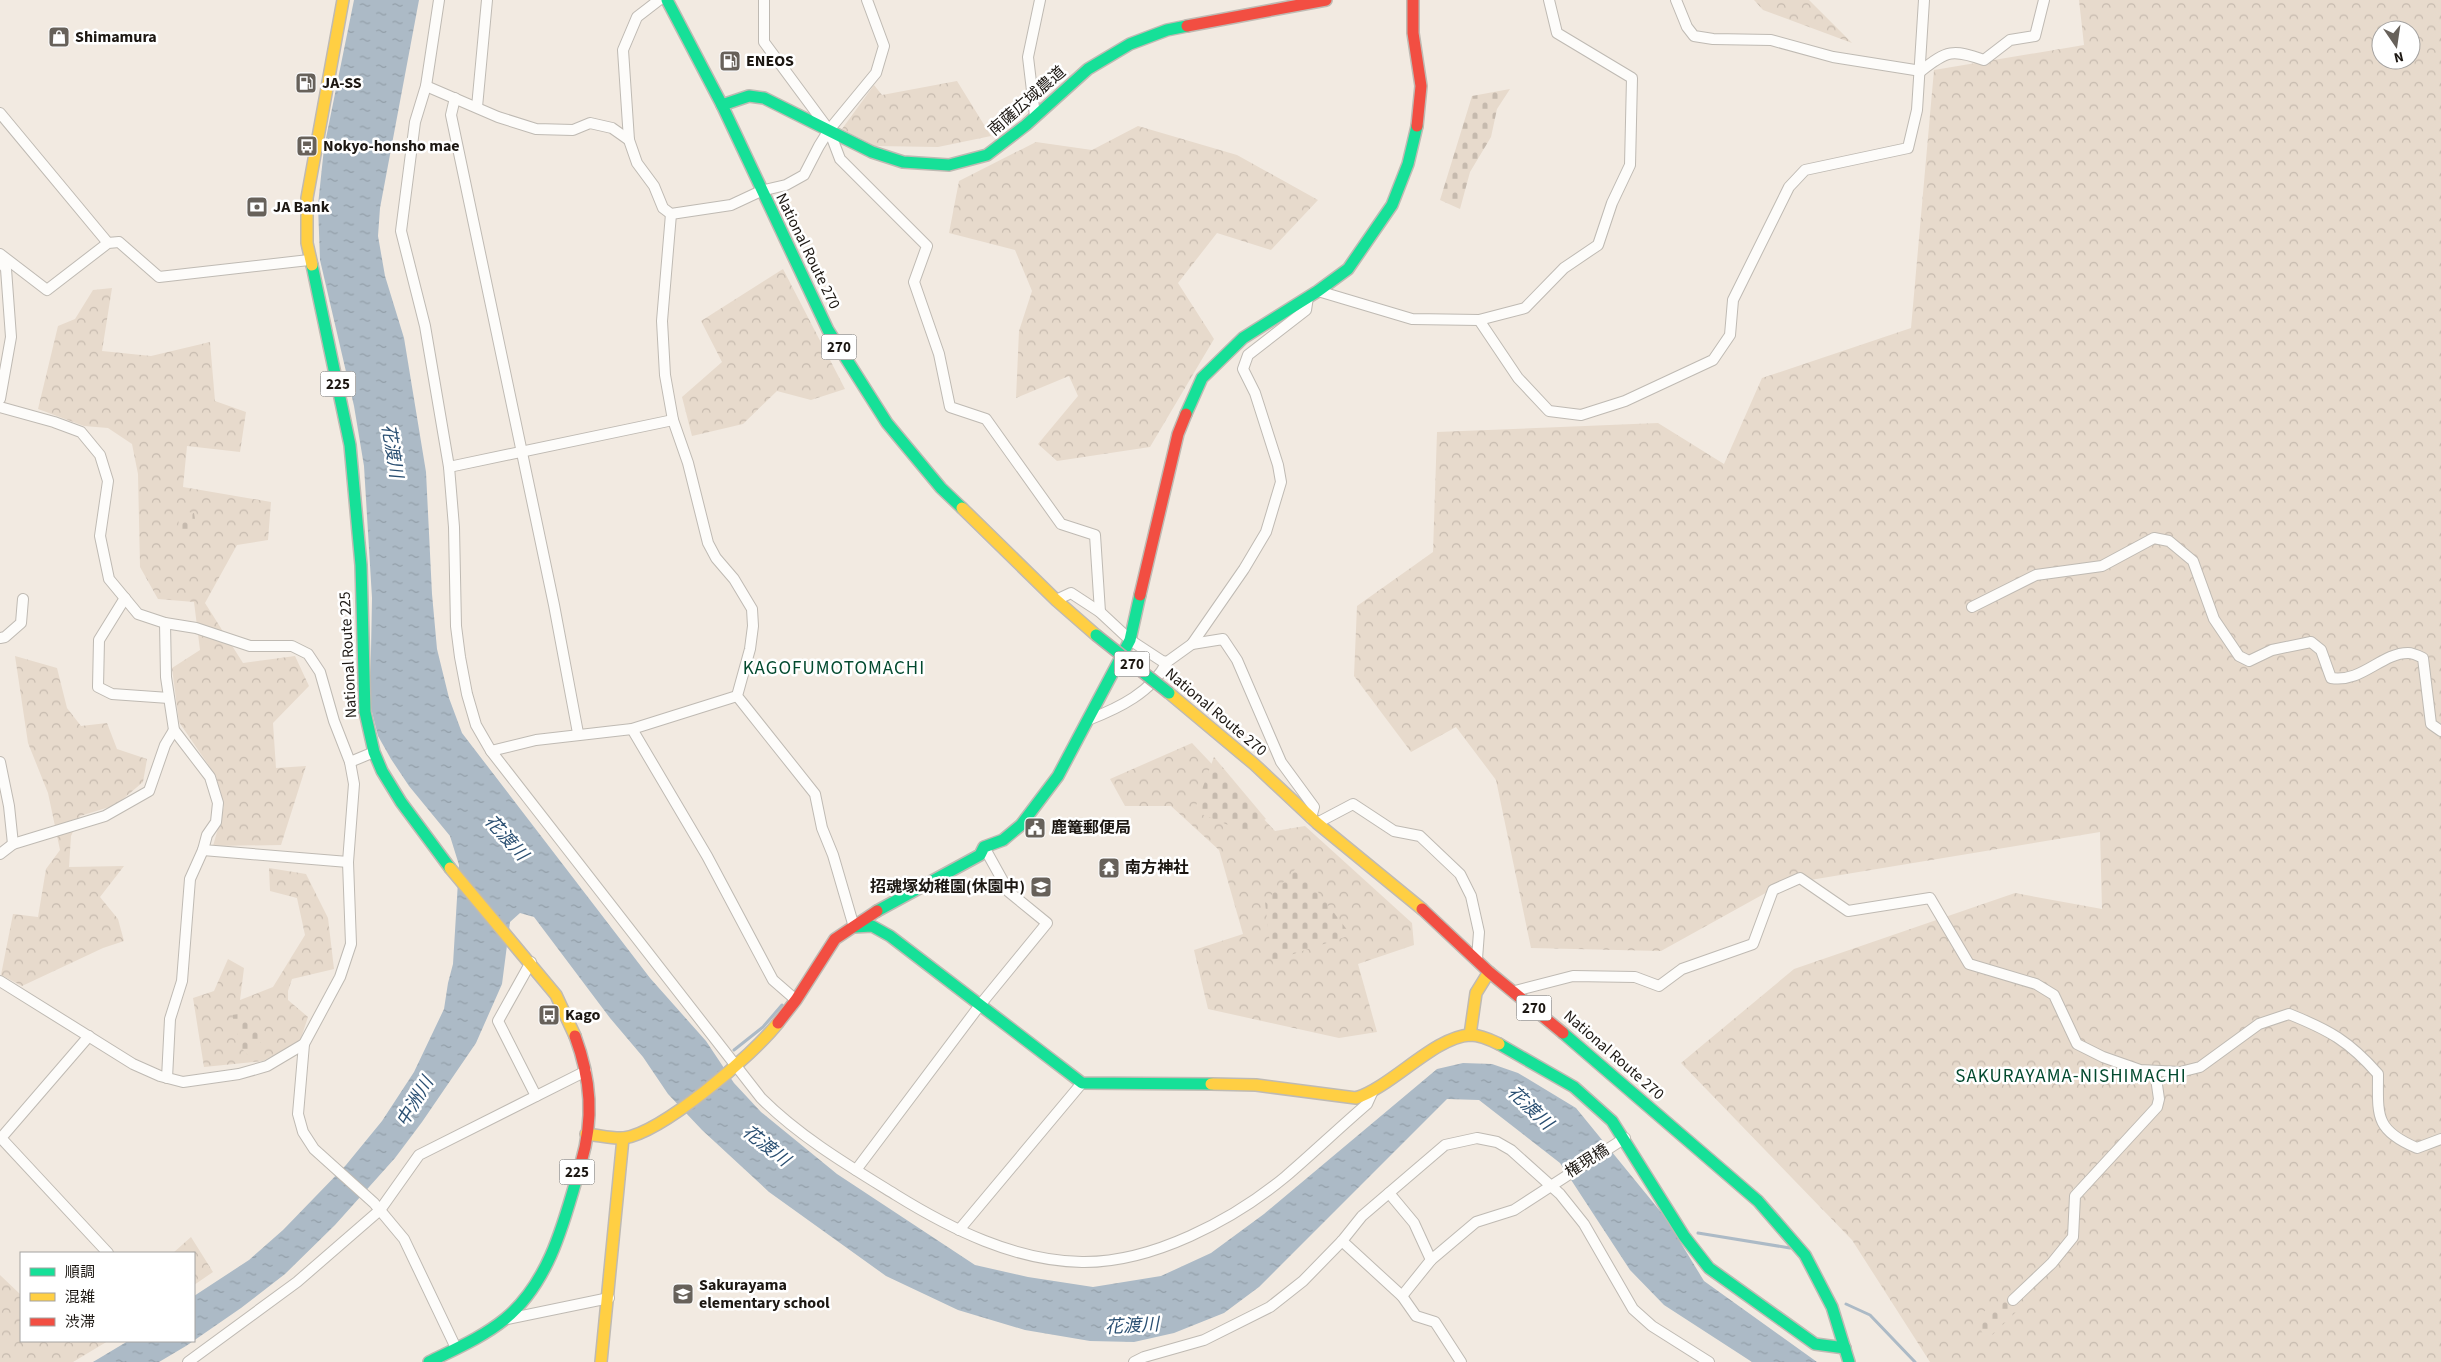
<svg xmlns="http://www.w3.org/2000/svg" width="2441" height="1362" font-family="'Source Sans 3','Noto Sans JP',sans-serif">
	<defs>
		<pattern id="forest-crowns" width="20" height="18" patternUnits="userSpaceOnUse" patternTransform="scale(1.25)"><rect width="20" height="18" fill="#e7dacc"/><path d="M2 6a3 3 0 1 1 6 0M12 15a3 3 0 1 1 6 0" fill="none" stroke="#c6baae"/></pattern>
		<pattern id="cemetery-stones" width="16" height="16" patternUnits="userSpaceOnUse" patternTransform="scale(1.25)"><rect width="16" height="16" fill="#e7dacc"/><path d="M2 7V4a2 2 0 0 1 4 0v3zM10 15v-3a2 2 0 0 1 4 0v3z" fill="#c6baae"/></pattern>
		<pattern id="water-ripples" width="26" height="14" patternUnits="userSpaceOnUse" patternTransform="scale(1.25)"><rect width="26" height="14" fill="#acbac6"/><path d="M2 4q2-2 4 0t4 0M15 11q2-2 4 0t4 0" fill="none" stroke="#939fa9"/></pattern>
	</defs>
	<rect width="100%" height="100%" fill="#f2eae1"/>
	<g fill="url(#forest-crowns)" fill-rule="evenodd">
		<polygon points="1754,0 1809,0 1852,43 1763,10"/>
		<path d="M2079,0H2441V1362H1930L1852,1240L1681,1063L1794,969L2015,893L2102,909L2100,832L1780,885L1661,951L1531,948L1496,780L1456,727L1411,752L1354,676L1357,606L1433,552L1437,432L1658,423L1724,464L1762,378L1911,328L1934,70L2084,45ZM2381,30H2411V60H2381Z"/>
		<polygon points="957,81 991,136 938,147 875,146 842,129 874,85 882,95"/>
		<polygon points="1138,126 1237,155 1318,200 1271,250 1217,233 1178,283 1214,339 1150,447 1057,461 1038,444 1078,396 1069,376 1016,398 1019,331 1032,291 1015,250 949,233 959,181 1036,142 1092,150"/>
		<polygon points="783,269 845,389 811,400 777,391 743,424 692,436 682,397 722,362 701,321"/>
		<polygon points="112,288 102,351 151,356 210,342 215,401 246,412 240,452 187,446 183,487 271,502 268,540 237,545 205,603 243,663 295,656 309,686 273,723 276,768 306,766 281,845 213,846 224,807 216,776 179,722 172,668 200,650 194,602 158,599 140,567 138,474 132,444 108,428 84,426 38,409 58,326 75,319 93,290"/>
		<polygon points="15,656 57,668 67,708 81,726 107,723 117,749 147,759 143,782 116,805 80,816 71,836 69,867 124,866 100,897 118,919 124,941 103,948 22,986 1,975 13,914 38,917 46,869 60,850 48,793 28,743"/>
		<polygon points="1192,743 1275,831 1305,826 1412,923 1414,945 1358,964 1377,1032 1339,1038 1208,1009 1194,950 1243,934 1219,850 1171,806 1125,806 1110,779"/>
		<polygon points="269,868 306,874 328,918 334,969 292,979 288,991 288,1000 308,1017 300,1041 263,1061 204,1067 193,998 214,991 228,959 244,968 240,1000 273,987 305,935 297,898 270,891"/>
		<polygon points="191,1237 213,1272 194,1285 194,1253 173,1253"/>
		<polygon points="0,1275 21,1295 21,1341 69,1341 71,1343 73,1341 108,1341 73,1362 0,1362"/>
	</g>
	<g fill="url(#cemetery-stones)">
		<polygon points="1510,89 1497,109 1491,137 1470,172 1460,209 1440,200 1472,96"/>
		<polygon points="178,510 194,513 197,531 179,530"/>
		<polygon points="1214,757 1266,819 1243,831 1194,811"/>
		<polygon points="1298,866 1351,935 1272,961 1265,902"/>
		<polygon points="239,1014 269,1034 248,1055 242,1049 232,1015"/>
		<polygon points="2007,1297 2022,1306 1986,1341 1981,1330 1983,1312"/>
	</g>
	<polygon fill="url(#water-ripples)" points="354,0 419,0 380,208 378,236 385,276 404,338 426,472 432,594 437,649 449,698 462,733 650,978 706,1041 734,1083 761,1112 837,1174 975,1265 1028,1277 1093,1287 1161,1276 1211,1253 1264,1214 1437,1069 1463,1063 1492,1064 1518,1073 1576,1108 1665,1217 1704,1281 1817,1362 1752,1362 1664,1305 1630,1270 1560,1163 1479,1100 1447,1099 1259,1287 1224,1313 1174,1333 1134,1342 1090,1341 1025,1330 958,1310 886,1276 769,1192 702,1130 668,1094 643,1057 610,1018 534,917 520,913 510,922 502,984 476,1043 422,1122 395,1158 335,1225 285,1274 241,1308 186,1346 159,1362 93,1362 128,1341 194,1341 194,1296 249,1260 283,1230 346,1165 382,1121 414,1072 444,1009 448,983 453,964 459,865 450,836 409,786 391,759 378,736 370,704 372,598 364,466 354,406 320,260 318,205 324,148"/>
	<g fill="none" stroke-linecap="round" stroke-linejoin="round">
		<g stroke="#acbac6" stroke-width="3">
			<polyline points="734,1050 763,1027 782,1005"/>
			<polyline points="1698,1233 1790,1248"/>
			<polyline points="1846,1304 1870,1315 1915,1362"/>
		</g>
		<g stroke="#bfbab3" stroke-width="12">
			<g id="street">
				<polyline points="439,0 426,86 415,122 401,231 425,326 449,467 454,527 456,626 460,657 467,694 476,725 491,751 536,740 632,729 737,696"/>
				<polyline points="764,0 764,42 829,130 840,159 927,246 914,282 939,354 950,407 986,419 1061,524 1095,535 1100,612"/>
				<path d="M1676,0L1687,27L1694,36L1713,39L1771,40L1833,57L1921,71C1947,50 1953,49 1984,60L2010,40L2035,36L2044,0"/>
				<polyline points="426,86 498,117 536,129 573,130 590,123 612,128 629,140 637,163 654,186 663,208 671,214 731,205 761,191 786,185 804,175 819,146 829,130 876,73 884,46 867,0"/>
				<polyline points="455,98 451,115 554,605 578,733"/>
				<polyline points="477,107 487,0"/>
				<polyline points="0,113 108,243"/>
				<polyline points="1035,116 1028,57 1040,0"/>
				<polyline points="629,140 623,50 637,17 659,0"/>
				<polyline points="671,214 662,321 665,375 673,420 688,463 708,543 716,558 734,579 752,609 753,626 750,649 737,696 815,794 822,828 833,855 854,927"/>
				<polyline points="0,254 47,290 108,243 119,242 159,277 309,260"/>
				<polyline points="0,261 6,269 11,337 0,399"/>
				<polyline points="1318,291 1412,319 1479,320 1525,308 1564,268 1598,245 1612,203 1630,165 1632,78 1557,33 1549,0"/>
				<polyline points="1479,320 1518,378 1549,411 1581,415 1625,401 1713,360 1730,335 1733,300 1789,187 1805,170 1908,148 1917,110 1924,0"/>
				<polyline points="0,407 54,422 81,432 100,455 108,481 100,536 109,579 138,614 165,623 196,628 250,646 292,646 308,654 320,672 334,721 350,762"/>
				<polyline points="449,467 673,420"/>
				<polyline points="125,598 99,640 98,687 112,694 169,698"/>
				<polyline points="1056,600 1071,593 1100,612 1130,640 1162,661 1167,662 1192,644 1244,569 1266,532 1281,482 1278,465 1255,393 1243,369 1248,355 1306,310 1308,297"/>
				<path d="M1972,607L2036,575L2102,566L2154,538L2169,541L2193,561L2214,619L2239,656L2249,661L2272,650L2311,642L2321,650L2331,678C2362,683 2381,653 2408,653C2413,653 2419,656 2423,658L2431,724L2441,731"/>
				<polyline points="165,623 166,677 174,730 210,777 218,803 216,822 207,835 203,850 348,862"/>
				<polyline points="0,638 5,637 21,623 23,599"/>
				<polyline points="1192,644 1223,639 1237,660 1281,762 1314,807 1311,818"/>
				<path d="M1088,720C1119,708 1152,692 1167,662"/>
				<polyline points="632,729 707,856 773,980 796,1000"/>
				<path d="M491,751L761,1098C800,1137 849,1166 896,1195C951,1229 1015,1261 1082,1262C1152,1263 1233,1220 1285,1177C1313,1153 1339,1128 1367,1104L1372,1093"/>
				<polyline points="0,762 9,806 13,844"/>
				<polyline points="1317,823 1353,804 1394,831 1420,836 1460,874 1471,896 1479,932 1477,959"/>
				<polyline points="0,854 13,844 105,816 149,791 165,745 174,730"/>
				<polyline points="531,962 498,1021 536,1096"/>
				<polyline points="0,981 133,1064 160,1076 183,1082 239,1074 267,1066 304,1044 340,977 351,944 348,862 354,784 350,762 374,752"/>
				<path d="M1515,991L1573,976L1635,977L1659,986L1682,969L1753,944L1773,890L1800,878L1848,911L1930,898L1969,964L2036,984L2054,995L2077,1044L2103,1057L2140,1070L2180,1072L2200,1067L2259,1024L2289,1014C2329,1030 2349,1041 2378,1074C2378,1115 2374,1130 2417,1148L2441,1139"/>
				<polyline points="89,1036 1,1138 108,1253"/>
				<polyline points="304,1044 298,1114 303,1132 314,1149 374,1203 404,1239 456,1348"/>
				<polyline points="167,1078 170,1019 182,981 190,879 203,850"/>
				<polyline points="856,1170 980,1005 1047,923 1009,892 984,847"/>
				<polyline points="1389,1193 1414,1223 1431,1260"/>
				<polyline points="959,1230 1082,1083"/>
				<polyline points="1342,1241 1402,1296 1416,1316 1435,1322 1461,1362"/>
				<polyline points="1402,1296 1431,1260 1476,1222 1514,1210 1625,1138"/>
				<polyline points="2013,1300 2052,1263 2073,1237 2075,1196 2157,1107 2159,1099 2155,1071"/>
				<polyline points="507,1319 609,1298"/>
				<polyline points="188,1362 297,1282 380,1210 419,1155 586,1071"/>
				<polyline points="1134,1362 1144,1357 1204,1340 1270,1307 1303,1281 1342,1241 1362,1216 1445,1145 1477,1138 1497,1142 1511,1150 1560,1194 1584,1224 1633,1309 1652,1326 1709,1362"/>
			</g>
		</g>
		<g stroke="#bfbab3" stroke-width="14">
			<g id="fast">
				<polyline points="667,0 722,105 828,330 887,423 941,488 962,508"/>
				<polyline points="722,105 749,96 764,98 872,152 903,162 949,165 987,155 1026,125 1088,69 1130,44 1167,30 1187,26"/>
				<polyline points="312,265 350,445 361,565 365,712 374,752 382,771 401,802 450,868"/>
				<polyline points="1186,414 1202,378 1243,338 1318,291 1348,269 1392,205 1408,164 1417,126"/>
				<polyline points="877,911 980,855 984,847 1003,840 1021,825 1058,776 1130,640 1140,595"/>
				<polyline points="854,927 872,926 890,936 1082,1083 1211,1084"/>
				<polyline points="1563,1033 1758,1201 1805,1255 1832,1307 1849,1362"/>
				<polyline points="1499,1044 1574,1087 1612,1121 1684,1236 1709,1268 1815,1344 1845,1348"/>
				<path d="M429,1362C455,1349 483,1337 505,1319C551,1281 565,1218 581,1163"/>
			</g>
		</g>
		<g stroke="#bfbab3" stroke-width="14">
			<g id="slow">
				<polyline points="312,265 307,243 307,198 343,0"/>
				<polyline points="962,508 1056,600 1096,635"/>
				<polyline points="1169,693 1254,764 1317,823 1422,909"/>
				<polyline points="450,868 556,995 575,1036"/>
				<polyline points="1470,1035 1476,993 1489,972"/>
				<path d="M1211,1084L1256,1085L1356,1098C1393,1086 1434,1037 1470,1035C1478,1035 1491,1040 1499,1044"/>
				<path d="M586,1134C598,1135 612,1139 624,1138C663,1132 753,1055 778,1023"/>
				<polyline points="601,1362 623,1138"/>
			</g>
		</g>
		<g stroke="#bfbab3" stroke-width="14">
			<g id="jam">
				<polyline points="1413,0 1413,33 1421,86 1417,126"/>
				<polyline points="1187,26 1326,0"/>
				<polyline points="1140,595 1178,434 1186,414"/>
				<polyline points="1422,909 1489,972 1563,1033"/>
				<polyline points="778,1023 796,1000 835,939 877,911"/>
				<path d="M575,1036C591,1079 594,1119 581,1163"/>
			</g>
		</g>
		<use href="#street" stroke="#fdfcfa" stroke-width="10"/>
		<use href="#fast" stroke="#16e098" stroke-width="11"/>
		<use href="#slow" stroke="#ffcf43" stroke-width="11"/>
		<use href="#jam" stroke="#f24e42" stroke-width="11"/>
		<g stroke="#beacaa" stroke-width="14" stroke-linecap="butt">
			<polyline id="fast-bridge" points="1096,635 1169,693"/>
		</g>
		<use href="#fast-bridge" stroke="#16e098" stroke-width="11"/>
	</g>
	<defs>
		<g id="shop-square" transform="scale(1.125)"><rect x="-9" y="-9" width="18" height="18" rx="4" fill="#67615a" stroke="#fff"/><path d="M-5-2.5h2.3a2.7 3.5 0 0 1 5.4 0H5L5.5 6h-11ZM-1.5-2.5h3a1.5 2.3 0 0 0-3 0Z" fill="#fff"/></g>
		<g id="fuel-square" transform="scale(1.125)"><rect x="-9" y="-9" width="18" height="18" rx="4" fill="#67615a" stroke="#fff"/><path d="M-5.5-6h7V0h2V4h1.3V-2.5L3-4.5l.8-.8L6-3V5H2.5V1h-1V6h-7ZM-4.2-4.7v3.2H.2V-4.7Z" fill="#fff"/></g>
		<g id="bus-square" transform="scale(1.125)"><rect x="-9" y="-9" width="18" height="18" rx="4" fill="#67615a" stroke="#fff"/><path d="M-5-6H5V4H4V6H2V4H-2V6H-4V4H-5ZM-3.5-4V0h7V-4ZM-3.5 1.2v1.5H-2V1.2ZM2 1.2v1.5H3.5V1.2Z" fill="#fff"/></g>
		<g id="bank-square" transform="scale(1.125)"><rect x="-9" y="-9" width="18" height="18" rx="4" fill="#67615a" stroke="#fff"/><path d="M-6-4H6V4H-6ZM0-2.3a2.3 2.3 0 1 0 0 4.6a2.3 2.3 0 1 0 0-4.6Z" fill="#fff"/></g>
		<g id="civic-square" transform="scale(1.125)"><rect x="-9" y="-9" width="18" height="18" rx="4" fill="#67615a" stroke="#fff"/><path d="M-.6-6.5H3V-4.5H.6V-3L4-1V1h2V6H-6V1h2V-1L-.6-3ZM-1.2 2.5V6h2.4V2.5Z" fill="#fff"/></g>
		<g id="temple-square" transform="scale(1.125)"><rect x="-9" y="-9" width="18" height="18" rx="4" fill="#67615a" stroke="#fff"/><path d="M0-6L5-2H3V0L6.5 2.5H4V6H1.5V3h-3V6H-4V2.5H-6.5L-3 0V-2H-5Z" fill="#fff"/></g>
		<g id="school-square" transform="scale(1.125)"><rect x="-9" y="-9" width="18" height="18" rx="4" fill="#67615a" stroke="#fff"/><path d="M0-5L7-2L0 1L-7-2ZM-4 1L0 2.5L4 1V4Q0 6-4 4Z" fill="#fff"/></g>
	</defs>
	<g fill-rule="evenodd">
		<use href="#shop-square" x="59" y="37"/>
		<use href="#fuel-square" x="730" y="61"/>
		<use href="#fuel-square" x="306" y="83"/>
		<use href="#bus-square" x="307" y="146"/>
		<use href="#bank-square" x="257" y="207"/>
		<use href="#civic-square" x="1035" y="828"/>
		<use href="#temple-square" x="1109" y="868"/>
		<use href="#school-square" x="1041" y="887"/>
		<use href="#bus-square" x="549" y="1015"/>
		<use href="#school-square" x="683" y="1294"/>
	</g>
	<g text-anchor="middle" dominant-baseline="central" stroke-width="5" stroke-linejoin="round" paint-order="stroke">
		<g fill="#fff" stroke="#605d59" stroke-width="1">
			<rect x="821.5" y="334.5" width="35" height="25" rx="4"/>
			<rect x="320.5" y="371.5" width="35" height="25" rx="4"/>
			<rect x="1114.5" y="651.5" width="35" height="25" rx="4"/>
			<rect x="1516.5" y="995.5" width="35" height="25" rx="4"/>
			<rect x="559.5" y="1159.5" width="35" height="25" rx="4"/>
		</g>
		<g font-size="15" font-weight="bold" fill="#1c1712">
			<text x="839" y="347">270</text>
			<text x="338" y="384">225</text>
			<text x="1132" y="664">270</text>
			<text x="1534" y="1008">270</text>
			<text x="577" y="1172">225</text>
		</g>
		<g font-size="16" font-weight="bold" fill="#1c1712" stroke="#fff" text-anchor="start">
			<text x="75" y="37">Shimamura</text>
			<text x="746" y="61">ENEOS</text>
			<text x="322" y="83">JA-SS</text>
			<text x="323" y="146">Nokyo-honsho mae</text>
			<text x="273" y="207">JA Bank</text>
			<text x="1051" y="828">鹿篭郵便局</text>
			<text x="1125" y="868">南方神社</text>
			<text x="1025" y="887" text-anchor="end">招魂塚幼稚園(休園中)</text>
			<text x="565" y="1015">Kago</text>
			<text x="699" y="1285">Sakurayama<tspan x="699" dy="18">elementary school</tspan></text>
		</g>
		<g font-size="16" fill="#1c1712" stroke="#fff">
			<text transform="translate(1027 101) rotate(-41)">南薩広域農道</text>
			<text transform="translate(808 251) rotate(64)">National Route 270</text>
			<text transform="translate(348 655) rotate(-93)">National Route 225</text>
			<text transform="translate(1216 712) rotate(40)">National Route 270</text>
			<text transform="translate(1614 1055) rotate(41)">National Route 270</text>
			<text transform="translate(1587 1161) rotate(-32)">権現橋</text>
		</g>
		<g font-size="18" font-style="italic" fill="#2a4f72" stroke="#fff">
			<text transform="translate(392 451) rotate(81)">花渡川</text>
			<text transform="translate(506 838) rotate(48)">花渡川</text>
			<text transform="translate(415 1102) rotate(-59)">中洲川</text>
			<text transform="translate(1530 1108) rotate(43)">花渡川</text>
			<text transform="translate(766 1146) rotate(38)">花渡川</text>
			<text transform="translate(1132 1326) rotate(-3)">花渡川</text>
		</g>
		<g font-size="19" letter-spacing="1" fill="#034a2f" stroke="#fff">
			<text x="834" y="668">KAGOFUMOTOMACHI</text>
			<text x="2071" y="1076">SAKURAYAMA-NISHIMACHI</text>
		</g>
	</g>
	<rect x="20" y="1252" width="175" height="90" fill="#ffffff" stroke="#a4a2a0"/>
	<rect x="30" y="1268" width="25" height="8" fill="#16e098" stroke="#a4a2a0"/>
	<text x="65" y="1277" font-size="15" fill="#1c1712">順調</text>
	<rect x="30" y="1293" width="25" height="8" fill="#ffcf43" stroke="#a4a2a0"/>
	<text x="65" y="1302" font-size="15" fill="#1c1712">混雑</text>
	<rect x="30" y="1318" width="25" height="8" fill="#f24e42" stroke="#a4a2a0"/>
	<text x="65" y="1327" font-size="15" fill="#1c1712">渋滞</text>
	<g transform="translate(2396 45) rotate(167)"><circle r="24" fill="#ffffff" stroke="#a4a2a0"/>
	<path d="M0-4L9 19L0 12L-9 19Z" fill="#67615a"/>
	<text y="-8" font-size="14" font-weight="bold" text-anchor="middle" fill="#1c1712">N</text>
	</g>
</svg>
